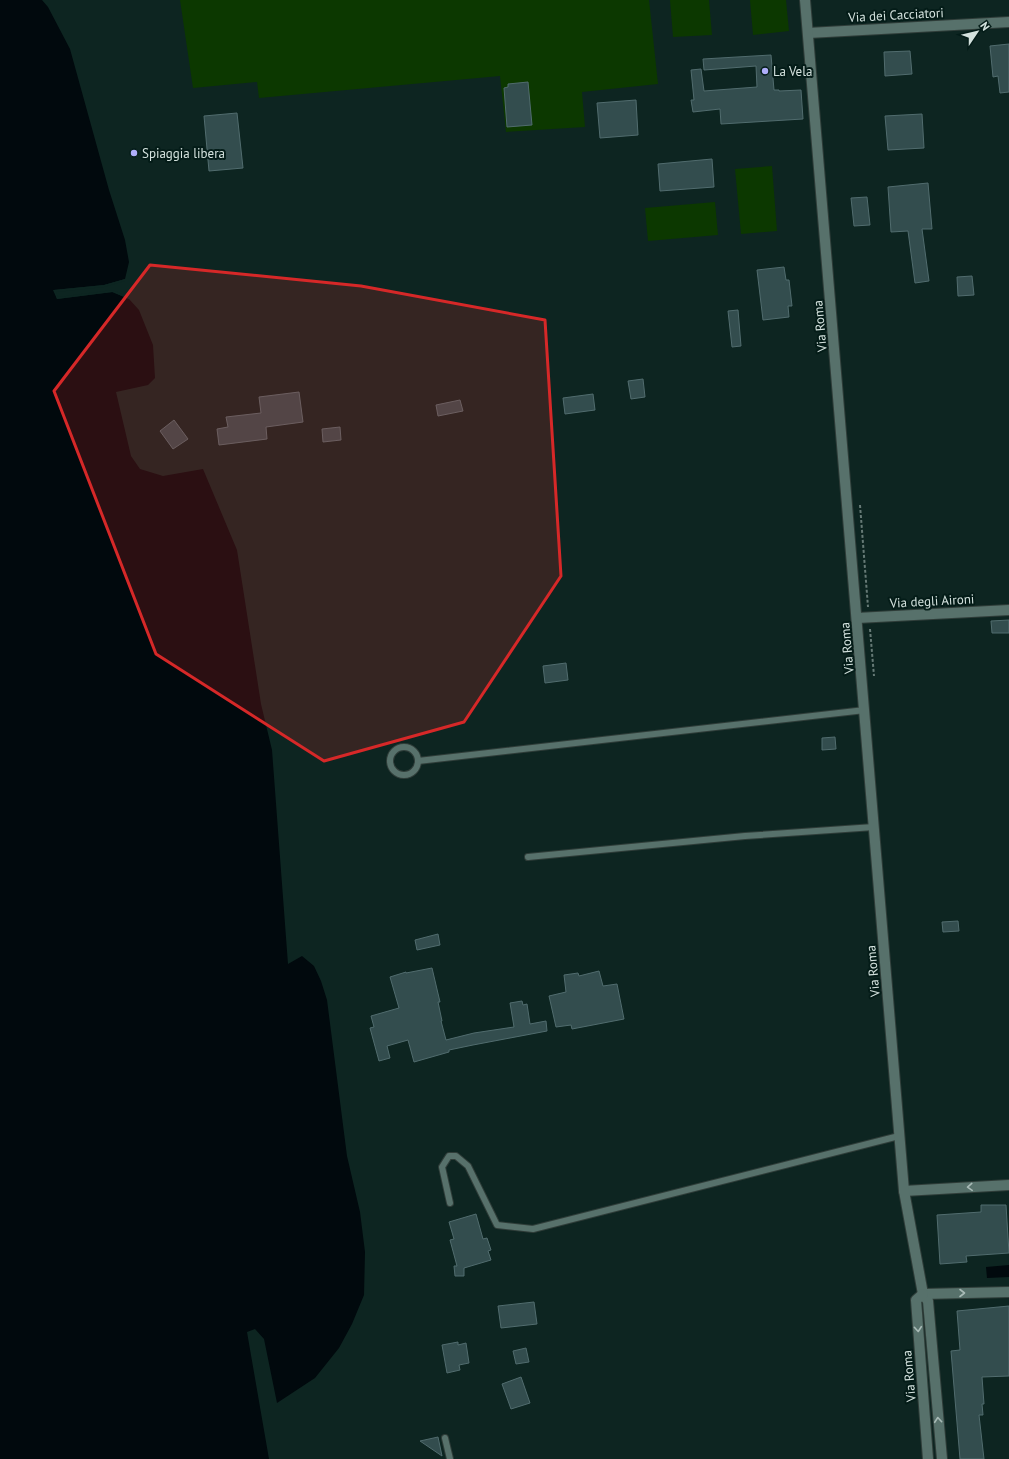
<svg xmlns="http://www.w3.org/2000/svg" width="1009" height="1459" font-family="'PT Sans',sans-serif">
	<rect width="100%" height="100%" fill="#0d2521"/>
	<g fill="#0c3800">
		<polygon points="180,0 649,0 658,84 582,92 585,127 506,132 500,76 259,98 257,82 193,88"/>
		<polygon points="670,0 709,0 712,35 673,37"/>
		<polygon points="750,0 786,0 789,31 753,35"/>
		<polygon points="772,166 777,231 741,234 735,169"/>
		<polygon points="715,202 718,235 648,241 645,208"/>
	</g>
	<g fill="#01090d">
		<polygon points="0,0 42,0 48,7 70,49 109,190 125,240 129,262 125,279 104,285 54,290 57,299 113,292 129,299 139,310 153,345 155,378 148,385 116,392 131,456 140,469 163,476 203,469 237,550 261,704 272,750 288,964 302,956 314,966 321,981 327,1000 347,1156 360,1212 365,1252 364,1295 352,1324 339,1348 315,1378 277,1403 264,1339 255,1329 247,1332 269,1459 0,1459"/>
		<polygon points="1009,1265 1009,1277 987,1278 986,1267"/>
	</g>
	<polygon fill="#0d2521" points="125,279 125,281 104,287 56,292 58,297 113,290 128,297 129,299 112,292 57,299 53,290 104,285"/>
	<g fill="#334d4e" stroke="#516c6e">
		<polygon points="1009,44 1009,92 1000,93 998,76 993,77 990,46"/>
		<polygon points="910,51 912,74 885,76 884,52"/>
		<polygon points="771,55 774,90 779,90 779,91 801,90 803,119 721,124 720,109 693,112 691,100 694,100 691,70 701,69 704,91 757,87 756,66 704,70 703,59"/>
		<polygon points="528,82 532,125 507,127 504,88 508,87 508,84"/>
		<polygon points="636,100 638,135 600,138 597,103"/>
		<polygon points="237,113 243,168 209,171 204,116"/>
		<polygon points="922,114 924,148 888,150 885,116"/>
		<polygon points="712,159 714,187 660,191 658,164"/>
		<polygon points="928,183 932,229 922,229 929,281 915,283 908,231 891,232 888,187"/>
		<polygon points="867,197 870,225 854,226 851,198"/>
		<polygon points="784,267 786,280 789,280 792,306 788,306 789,317 763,320 757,270"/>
		<polygon points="972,276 974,295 958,296 957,277"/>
		<polygon points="738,310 741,346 732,347 728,311"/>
		<polygon points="643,379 645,397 631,399 628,381"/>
		<polygon points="299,392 303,422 266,427 267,439 219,445 217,429 228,427 226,417 261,413 259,397"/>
		<polygon points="593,394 595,410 565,414 563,398"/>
		<polygon points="460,400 463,411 438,416 436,405"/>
		<polygon points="174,420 188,439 173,449 160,431"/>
		<polygon points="340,427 341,440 323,442 322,429"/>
		<polygon points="1009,620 1009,633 992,633 991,621"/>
		<polygon points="566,663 568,680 545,683 543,666"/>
		<polygon points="835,737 836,749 822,750 822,738"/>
		<polygon points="958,921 959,931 943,932 942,922"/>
		<polygon points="438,934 440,945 417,950 415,940"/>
		<polygon points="432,968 440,1002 438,1002 442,1021 441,1021 446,1040 474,1033 514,1027 510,1003 522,1001 523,1005 527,1004 530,1024 546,1021 547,1031 473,1045 449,1050 449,1052 414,1062 408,1040 387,1046 390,1058 379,1061 370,1028 374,1027 371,1016 399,1008 390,977 406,972 406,973"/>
		<polygon points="599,971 603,986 617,984 624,1019 572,1029 571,1025 556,1027 549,996 566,992 564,975 578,973 579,976"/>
		<polygon points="981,1205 1006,1205 1009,1253 966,1256 967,1262 940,1264 937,1215 981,1212"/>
		<polygon points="476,1214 483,1239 487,1238 491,1250 488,1251 491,1260 464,1268 464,1276 455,1276 454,1266 457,1266 450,1240 454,1239 449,1222"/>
		<polygon points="534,1302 537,1324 501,1328 498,1306"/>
		<polygon points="1009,1306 1009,1376 982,1377 984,1404 982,1404 983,1415 979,1415 984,1459 960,1459 951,1351 960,1350 957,1311"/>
		<polygon points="458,1342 458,1345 466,1343 469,1363 459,1365 460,1370 447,1373 442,1345"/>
		<polygon points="526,1348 529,1362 516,1364 513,1351"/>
		<polygon points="521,1377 530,1403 511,1409 502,1384"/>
		<polygon points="438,1437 442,1456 420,1441"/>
	</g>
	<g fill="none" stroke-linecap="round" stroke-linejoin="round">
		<g stroke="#2f3d39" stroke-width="8">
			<g id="service">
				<circle cx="404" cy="761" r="14"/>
				<polyline points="418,761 865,710"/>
				<polyline points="528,857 745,836 874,827"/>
				<polyline points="450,1203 442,1167 449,1156 456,1156 468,1166 497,1225 533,1229 899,1136"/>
				<polyline points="445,1438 450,1459"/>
			</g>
		</g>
		<g stroke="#2f3d39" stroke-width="12">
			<g id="minor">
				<polyline points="808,33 1009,22"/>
				<polyline points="857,618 1009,610"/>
				<polyline points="904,1191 1009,1185"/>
				<polyline points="923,1294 1009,1292"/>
			</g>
		</g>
		<g stroke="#2f3d39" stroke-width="12">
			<g id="tertiary">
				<polyline points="805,0 904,1191 923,1294 928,1301 942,1459"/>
				<polyline points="923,1294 916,1300 928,1459"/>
			</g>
		</g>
		<g stroke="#667a76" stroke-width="2" stroke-dasharray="3 2" stroke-linecap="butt">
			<polyline points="860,505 868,607"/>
			<polyline points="870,629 874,676"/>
		</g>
		<use href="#service" stroke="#57716b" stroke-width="6"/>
		<use href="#minor" stroke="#57716b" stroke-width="10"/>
		<use href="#tertiary" stroke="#57716b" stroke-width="10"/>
	</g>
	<defs><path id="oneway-chevron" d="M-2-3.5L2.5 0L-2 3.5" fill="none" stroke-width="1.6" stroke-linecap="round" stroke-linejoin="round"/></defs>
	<g stroke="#a8bab6">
		<use href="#oneway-chevron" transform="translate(970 1187) rotate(177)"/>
		<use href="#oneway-chevron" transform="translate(962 1293)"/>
		<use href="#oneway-chevron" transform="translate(918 1329) rotate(85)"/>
		<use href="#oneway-chevron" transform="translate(938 1420) rotate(-95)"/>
	</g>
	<path fill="#d62828" fill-opacity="0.2" stroke="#d62828" stroke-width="3" stroke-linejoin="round" d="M150,265L361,286L545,320L561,576L464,722L324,761L156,654L54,391Z"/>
	<g fill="#afaefa" stroke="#041c18" stroke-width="1.5">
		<circle cx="765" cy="71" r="4"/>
		<circle cx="134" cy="153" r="4"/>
	</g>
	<g text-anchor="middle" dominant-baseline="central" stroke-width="4" stroke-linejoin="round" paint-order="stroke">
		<g font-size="13" fill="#d4e2de" stroke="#041c18">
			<text transform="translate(896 15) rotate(-3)">Via dei Cacciatori</text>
			<text transform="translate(820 326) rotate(-95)">Via Roma</text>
			<text transform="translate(932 601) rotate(-3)">Via degli Aironi</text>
			<text transform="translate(847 648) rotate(-95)">Via Roma</text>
			<text transform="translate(873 971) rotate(-95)">Via Roma</text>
			<text transform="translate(909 1376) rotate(-95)">Via Roma</text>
		</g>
		<g font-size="13" fill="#d4e2de" stroke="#041c18" text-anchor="start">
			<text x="773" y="71">La Vela</text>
			<text x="142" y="153">Spiaggia libera</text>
		</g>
	</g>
	<g transform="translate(977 32) rotate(55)" stroke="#041c18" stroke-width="3" paint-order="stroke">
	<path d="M0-3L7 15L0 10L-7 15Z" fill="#d4e2de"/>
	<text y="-6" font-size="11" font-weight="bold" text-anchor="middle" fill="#d4e2de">N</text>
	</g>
</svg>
